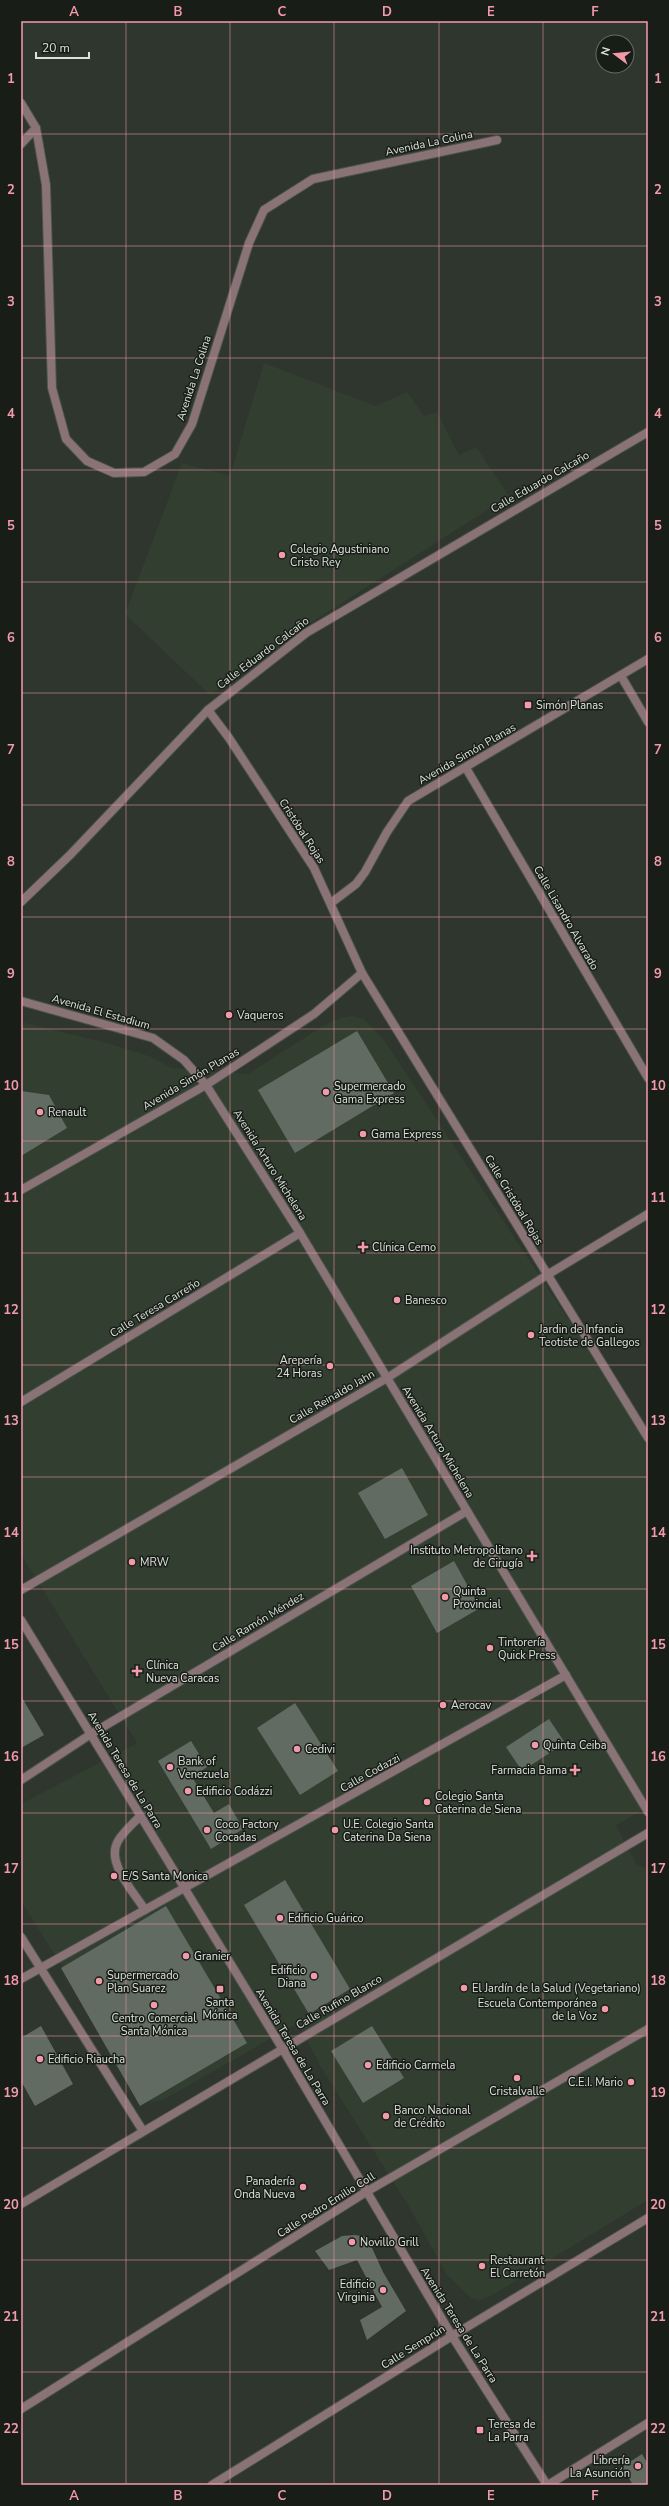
<svg xmlns="http://www.w3.org/2000/svg" width="669" height="2506" font-family="'Nunito Sans',sans-serif">
	<rect width="100%" height="100%" fill="#2e362d"/>
	<g fill="#323f30">
		<polygon points="264,363 376,406 407,392 424,416 437,412 459,455 476,447 509,496 304,627 210,695 125,614 182,463 230,476"/>
		<polygon points="352,1016 364,1019 384,1040 582,1340 648,1443 648,1807 616,1825 636,1864 648,1869 648,2200 491,2296 480,2300 471,2298 447,2275 411,2210 322,2069 298,2023 163,2100 152,2102 145,2098 21,1901 21,1804 137,1743 21,1554 21,1022 107,1043 149,1056 172,1068 248,1074 323,1026 340,1018"/>
	</g>
	<g fill="#626b61">
		<polygon points="357,1031 394,1093 295,1153 258,1090"/>
		<polygon points="21,1091 49,1095 67,1128 21,1156"/>
		<polygon points="402,1468 428,1515 385,1539 358,1493"/>
		<polygon points="454,1561 480,1608 437,1633 411,1586"/>
		<polygon points="21,1696 44,1735 21,1748"/>
		<polygon points="295,1703 338,1771 300,1795 257,1728"/>
		<polygon points="549,1719 565,1743 522,1771 506,1747"/>
		<polygon points="191,1741 207,1767 192,1777 214,1813 229,1804 243,1829 211,1849 158,1761"/>
		<polygon points="285,1880 350,1989 309,2014 244,1905"/>
		<polygon points="166,1906 247,2043 140,2106 61,1968"/>
		<polygon points="41,2026 73,2084 35,2106 21,2081 21,2038"/>
		<polygon points="372,2026 404,2078 363,2103 331,2051"/>
		<polygon points="355,2235 367,2237 383,2272 406,2311 367,2340 360,2320 382,2307 357,2260 329,2270 315,2251 342,2236"/>
		<polygon points="642,2454 648,2464 648,2485 633,2485 622,2467"/>
	</g>
	<g fill="none" stroke-linecap="round" stroke-linejoin="round">
		<g stroke="#4a5249" stroke-width="10">
			<path id="service" d="M140,1816C133,1824 123,1832 118,1841C105,1863 135,1893 145,1910"/>
		</g>
		<g stroke="#4a5249" stroke-width="10">
			<g id="minor">
				<polyline points="21,103 36,128 46,185 52,388 66,439 87,461 114,473 144,472 175,454 192,424 249,243 264,210 313,179 497,140"/>
				<polyline points="21,144 36,128"/>
				<polyline points="621,676 648,722"/>
				<polyline points="208,710 229,738 314,868 362,973 648,1438"/>
				<polyline points="466,768 648,1078"/>
				<polyline points="21,902 70,855 208,710 306,633 648,432"/>
				<polyline points="331,903 356,884 365,872 387,832 408,801 648,659"/>
				<polyline points="206,1085 314,1014 362,973"/>
				<polyline points="21,1402 300,1233"/>
				<polyline points="21,1590 387,1378 547,1275 648,1214"/>
				<polyline points="21,1780 91,1734 467,1511"/>
				<polyline points="21,1937 143,2131"/>
				<polyline points="21,1979 566,1675"/>
				<polyline points="21,2204 648,1833"/>
				<polyline points="21,2409 366,2192 648,2029"/>
				<polyline points="212,2485 452,2336 648,2218"/>
				<polyline points="548,2485 648,2423"/>
			</g>
		</g>
		<g stroke="#4a5249" stroke-width="10">
			<g id="tertiary">
				<polyline points="21,1001 153,1038 184,1060 206,1085 300,1233 648,1812"/>
				<polyline points="21,1190 206,1085"/>
				<polyline points="21,1620 282,2048 452,2336 547,2485"/>
			</g>
		</g>
		<use href="#service" stroke="#897376" stroke-width="8"/>
		<use href="#minor" stroke="#897376" stroke-width="8"/>
		<use href="#tertiary" stroke="#897376" stroke-width="8"/>
	</g>
	<path fill="none" stroke="#f39aaa" stroke-width="1" stroke-opacity="0.55" d="M126,21V2485M230,21V2485M334,21V2485M439,21V2485M543,21V2485M21,134H648M21,246H648M21,358H648M21,470H648M21,582H648M21,693H648M21,805H648M21,917H648M21,1029H648M21,1141H648M21,1253H648M21,1365H648M21,1477H648M21,1589H648M21,1701H648M21,1813H648M21,1924H648M21,2036H648M21,2148H648M21,2260H648M21,2372H648"/>
	<g fill="#f39aaa" stroke="#191d18" stroke-width="1.5">
		<circle cx="282" cy="555" r="4"/>
		<rect x="524" y="701" width="8" height="8" rx="2"/>
		<circle cx="229" cy="1015" r="4"/>
		<circle cx="326" cy="1092" r="4"/>
		<circle cx="40" cy="1112" r="4"/>
		<circle cx="363" cy="1134" r="4"/>
		<path d="M361 1241h4v4h4v4h-4v4h-4v-4h-4v-4h4z"/>
		<circle cx="397" cy="1300" r="4"/>
		<circle cx="531" cy="1335" r="4"/>
		<circle cx="330" cy="1366" r="4"/>
		<path d="M530 1550h4v4h4v4h-4v4h-4v-4h-4v-4h4z"/>
		<circle cx="132" cy="1562" r="4"/>
		<circle cx="445" cy="1597" r="4"/>
		<circle cx="490" cy="1648" r="4"/>
		<path d="M135 1665h4v4h4v4h-4v4h-4v-4h-4v-4h4z"/>
		<circle cx="443" cy="1705" r="4"/>
		<circle cx="535" cy="1745" r="4"/>
		<circle cx="297" cy="1749" r="4"/>
		<circle cx="170" cy="1767" r="4"/>
		<path d="M573 1764h4v4h4v4h-4v4h-4v-4h-4v-4h4z"/>
		<circle cx="188" cy="1791" r="4"/>
		<circle cx="427" cy="1802" r="4"/>
		<circle cx="207" cy="1830" r="4"/>
		<circle cx="335" cy="1830" r="4"/>
		<circle cx="114" cy="1876" r="4"/>
		<circle cx="280" cy="1918" r="4"/>
		<circle cx="186" cy="1956" r="4"/>
		<circle cx="314" cy="1976" r="4"/>
		<circle cx="99" cy="1981" r="4"/>
		<circle cx="464" cy="1988" r="4"/>
		<rect x="216" y="1985" width="8" height="8" rx="2"/>
		<circle cx="154" cy="2005" r="4"/>
		<circle cx="605" cy="2009" r="4"/>
		<circle cx="40" cy="2059" r="4"/>
		<circle cx="368" cy="2065" r="4"/>
		<circle cx="517" cy="2078" r="4"/>
		<circle cx="631" cy="2082" r="4"/>
		<circle cx="386" cy="2116" r="4"/>
		<circle cx="303" cy="2187" r="4"/>
		<circle cx="352" cy="2242" r="4"/>
		<circle cx="482" cy="2266" r="4"/>
		<circle cx="383" cy="2290" r="4"/>
		<rect x="476" y="2426" width="8" height="8" rx="2"/>
		<circle cx="638" cy="2466" r="4"/>
	</g>
	<g text-anchor="middle" dominant-baseline="central" stroke-width="3" stroke-linejoin="round" paint-order="stroke">
		<g font-size="11" fill="#dde2dc" stroke="#191d18">
			<text transform="translate(429 143) rotate(-12)">Avenida La Colina</text>
			<text transform="translate(194 378) rotate(-72)">Avenida La Colina</text>
			<text transform="translate(540 482) rotate(-30)">Calle Eduardo Calcaño</text>
			<text transform="translate(263 653) rotate(-37)">Calle Eduardo Calcaño</text>
			<text transform="translate(467 754) rotate(-30)">Avenida Simón Planas</text>
			<text transform="translate(302 831) rotate(57)">Cristóbal Rojas</text>
			<text transform="translate(566 918) rotate(60)">Calle Lisandro Alvarado</text>
			<text transform="translate(101 1012) rotate(16)">Avenida El Estadium</text>
			<text transform="translate(191 1079) rotate(-31)">Avenida Simón Planas</text>
			<text transform="translate(270 1165) rotate(58)">Avenida Arturo Michelena</text>
			<text transform="translate(514 1200) rotate(59)">Calle Cristóbal Rojas</text>
			<text transform="translate(155 1308) rotate(-31)">Calle Teresa Carreño</text>
			<text transform="translate(332 1397) rotate(-30)">Calle Reinaldo Jahn</text>
			<text transform="translate(438 1442) rotate(59)">Avenida Arturo Michelena</text>
			<text transform="translate(258 1622) rotate(-31)">Calle Ramón Méndez</text>
			<text transform="translate(125 1770) rotate(59)">Avenida Teresa de La Parra</text>
			<text transform="translate(370 1773) rotate(-29)">Calle Codazzi</text>
			<text transform="translate(339 2002) rotate(-30)">Calle Rufino Blanco</text>
			<text transform="translate(293 2047) rotate(59)">Avenida Teresa de La Parra</text>
			<text transform="translate(326 2205) rotate(-32)">Calle Pedro Emilio Coll</text>
			<text transform="translate(459 2325) rotate(58)">Avenida Teresa de La Parra</text>
			<text transform="translate(413 2347) rotate(-32)">Calle Semprún</text>
		</g>
		<g font-size="11" fill="#dde2dc" stroke="#191d18" text-anchor="start">
			<text x="290" y="549">Colegio Agustiniano<tspan x="290" dy="13">Cristo Rey</tspan></text>
			<text x="536" y="705">Simón Planas</text>
			<text x="237" y="1015">Vaqueros</text>
			<text x="334" y="1086">Supermercado<tspan x="334" dy="13">Gama Express</tspan></text>
			<text x="48" y="1112">Renault</text>
			<text x="371" y="1134">Gama Express</text>
			<text x="372" y="1247">Clínica Cemo</text>
			<text x="405" y="1300">Banesco</text>
			<text x="539" y="1329">Jardin de Infancia<tspan x="539" dy="13">Teotiste de Gallegos</tspan></text>
			<text x="322" y="1360" text-anchor="end">Arepería<tspan x="322" dy="13">24 Horas</tspan></text>
			<text x="523" y="1550" text-anchor="end">Instituto Metropolitano<tspan x="523" dy="13">de Cirugía</tspan></text>
			<text x="140" y="1562">MRW</text>
			<text x="453" y="1591">Quinta<tspan x="453" dy="13">Provincial</tspan></text>
			<text x="498" y="1642">Tintorería<tspan x="498" dy="13">Quick Press</tspan></text>
			<text x="146" y="1665">Clínica<tspan x="146" dy="13">Nueva Caracas</tspan></text>
			<text x="451" y="1705">Aerocav</text>
			<text x="543" y="1745">Quinta Ceiba</text>
			<text x="305" y="1749">Cedivi</text>
			<text x="178" y="1761">Bank of<tspan x="178" dy="13">Venezuela</tspan></text>
			<text x="567" y="1770" text-anchor="end">Farmacia Bama</text>
			<text x="196" y="1791">Edificio Codázzi</text>
			<text x="435" y="1796">Colegio Santa<tspan x="435" dy="13">Caterina de Siena</tspan></text>
			<text x="215" y="1824">Coco Factory<tspan x="215" dy="13">Cocadas</tspan></text>
			<text x="343" y="1824">U.E. Colegio Santa<tspan x="343" dy="13">Caterina Da Siena</tspan></text>
			<text x="122" y="1876">E/S Santa Monica</text>
			<text x="288" y="1918">Edificio Guárico</text>
			<text x="194" y="1956">Granier</text>
			<text x="306" y="1970" text-anchor="end">Edificio<tspan x="306" dy="13">Diana</tspan></text>
			<text x="107" y="1975">Supermercado<tspan x="107" dy="13">Plan Suarez</tspan></text>
			<text x="472" y="1988">El Jardín de la Salud (Vegetariano)</text>
			<text x="220" y="2002" text-anchor="middle">Santa<tspan x="220" dy="13">Mónica</tspan></text>
			<text x="597" y="2003" text-anchor="end">Escuela Contemporánea<tspan x="597" dy="13">de la Voz</tspan></text>
			<text x="154" y="2018" text-anchor="middle">Centro Comercial<tspan x="154" dy="13">Santa Mónica</tspan></text>
			<text x="48" y="2059">Edificio Riaucha</text>
			<text x="376" y="2065">Edificio Carmela</text>
			<text x="623" y="2082" text-anchor="end">C.E.I. Mario</text>
			<text x="517" y="2091" text-anchor="middle">Cristalvalle</text>
			<text x="394" y="2110">Banco Nacional<tspan x="394" dy="13">de Crédito</tspan></text>
			<text x="295" y="2181" text-anchor="end">Panadería<tspan x="295" dy="13">Onda Nueva</tspan></text>
			<text x="360" y="2242">Novillo Grill</text>
			<text x="490" y="2260">Restaurant<tspan x="490" dy="13">El Carretón</tspan></text>
			<text x="375" y="2284" text-anchor="end">Edificio<tspan x="375" dy="13">Virginia</tspan></text>
			<text x="488" y="2424">Teresa de<tspan x="488" dy="13">La Parra</tspan></text>
			<text x="630" y="2460" text-anchor="end">Librería<tspan x="630" dy="13">La Asunción</tspan></text>
		</g>
	</g>
	<rect width="669" height="2506" fill="none" stroke="#191d18" stroke-width="44"/>
	<g transform="translate(615 54) rotate(286)"><circle r="19" fill="#191d18" stroke="#676c66"/>
	<path d="M0-3L7 15L0 10L-7 15Z" fill="#f39aaa"/>
	<text y="-6" font-size="11" font-weight="bold" text-anchor="middle" fill="#dde2dc">N</text>
	</g>
	<path d="M36 52v6h53v-6" fill="none" stroke="#dde2dc" stroke-width="2"/>
	<text x="42" y="52" font-size="12" fill="#dde2dc" stroke="#191d18" stroke-width="3" paint-order="stroke">20 m</text>
	<rect x="22" y="22" width="625" height="2462" fill="none" stroke="#f39aaa" stroke-width="1.5"/>
	<g font-size="13" text-anchor="middle" font-weight="bold" fill="#f39aaa">
		<text x="74" y="16">A</text>
		<text x="178" y="16">B</text>
		<text x="282" y="16">C</text>
		<text x="387" y="16">D</text>
		<text x="491" y="16">E</text>
		<text x="595" y="16">F</text>
		<text x="11" y="83">1</text>
		<text x="658" y="83">1</text>
		<text x="11" y="194">2</text>
		<text x="658" y="194">2</text>
		<text x="11" y="306">3</text>
		<text x="658" y="306">3</text>
		<text x="11" y="418">4</text>
		<text x="658" y="418">4</text>
		<text x="11" y="530">5</text>
		<text x="658" y="530">5</text>
		<text x="11" y="642">6</text>
		<text x="658" y="642">6</text>
		<text x="11" y="754">7</text>
		<text x="658" y="754">7</text>
		<text x="11" y="866">8</text>
		<text x="658" y="866">8</text>
		<text x="11" y="978">9</text>
		<text x="658" y="978">9</text>
		<text x="11" y="1090">10</text>
		<text x="658" y="1090">10</text>
		<text x="11" y="1202">11</text>
		<text x="658" y="1202">11</text>
		<text x="11" y="1314">12</text>
		<text x="658" y="1314">12</text>
		<text x="11" y="1425">13</text>
		<text x="658" y="1425">13</text>
		<text x="11" y="1537">14</text>
		<text x="658" y="1537">14</text>
		<text x="11" y="1649">15</text>
		<text x="658" y="1649">15</text>
		<text x="11" y="1761">16</text>
		<text x="658" y="1761">16</text>
		<text x="11" y="1873">17</text>
		<text x="658" y="1873">17</text>
		<text x="11" y="1985">18</text>
		<text x="658" y="1985">18</text>
		<text x="11" y="2097">19</text>
		<text x="658" y="2097">19</text>
		<text x="11" y="2209">20</text>
		<text x="658" y="2209">20</text>
		<text x="11" y="2321">21</text>
		<text x="658" y="2321">21</text>
		<text x="11" y="2433">22</text>
		<text x="658" y="2433">22</text>
		<text x="74" y="2500">A</text>
		<text x="178" y="2500">B</text>
		<text x="282" y="2500">C</text>
		<text x="387" y="2500">D</text>
		<text x="491" y="2500">E</text>
		<text x="595" y="2500">F</text>
	</g>
</svg>
